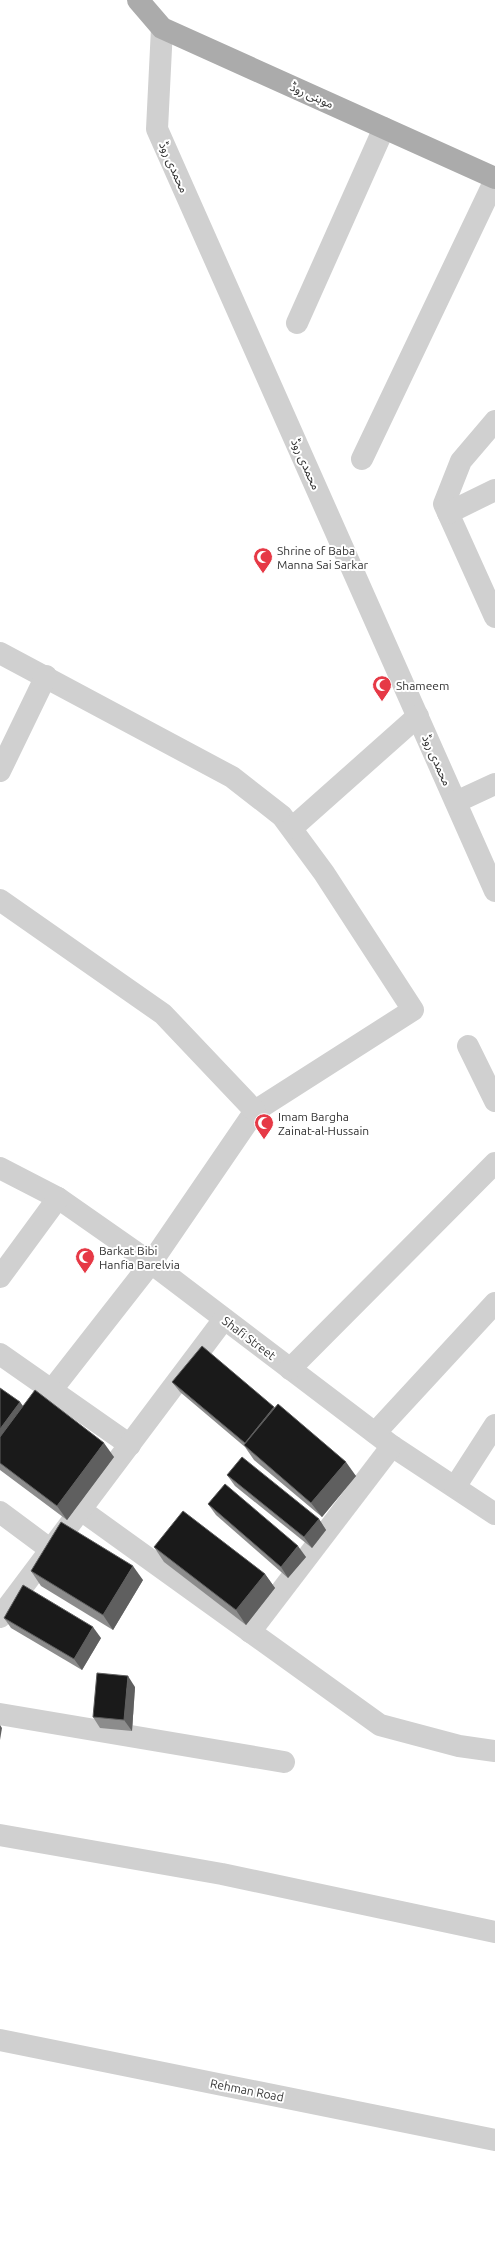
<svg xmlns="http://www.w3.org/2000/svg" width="495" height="2251" font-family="Ubuntu,'Noto Sans Arabic',sans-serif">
	<rect width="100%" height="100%" fill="#fff"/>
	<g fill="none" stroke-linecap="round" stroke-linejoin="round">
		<g stroke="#d0d0d0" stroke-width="22">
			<polyline points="162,28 157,129 495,891"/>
			<polyline points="297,323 384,128"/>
			<polyline points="495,421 461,461 444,504 495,617"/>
			<polyline points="362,459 495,180"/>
			<polyline points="448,513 495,490"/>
			<polyline points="0,653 232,777 282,816 324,873 413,1010 255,1111 151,1263 0,1456"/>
			<polyline points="0,771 46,676"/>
			<polyline points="456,802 495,784"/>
			<polyline points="292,828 418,716"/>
			<polyline points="0,900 163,1014 255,1111"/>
			<polyline points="468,1046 495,1101"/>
			<polyline points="0,1168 58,1198 151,1263 392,1446 495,1514"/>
			<polyline points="0,1277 58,1198"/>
			<polyline points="0,1354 130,1445"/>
			<polyline points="290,1369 495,1163"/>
			<polyline points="375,1433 495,1303"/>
			<polyline points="455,1487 495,1425"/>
			<polyline points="81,1510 380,1725 459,1746 495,1751"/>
			<polyline points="0,1512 51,1550"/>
			<polyline points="0,1617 224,1319"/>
			<polyline points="250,1632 392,1446"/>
			<polyline points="0,1714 284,1762"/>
			<polyline points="0,1835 222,1874 495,1932"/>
			<polyline points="0,2040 495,2140"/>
		</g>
		<polyline stroke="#ababab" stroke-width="22" points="138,0 162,28 495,178"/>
	</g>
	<g fill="#8c8c8c">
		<polygon points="172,1382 274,1407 356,1476 322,1517 254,1460 245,1447 180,1392"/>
		<polygon points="0,1388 20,1402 23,1406 114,1457 67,1520 0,1470"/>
		<polygon points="227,1475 319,1519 326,1530 312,1548 235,1486"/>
		<polygon points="208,1504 306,1557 288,1578 216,1515"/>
		<polygon points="154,1547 265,1574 275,1588 246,1625 164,1562"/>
		<polygon points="31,1571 143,1580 113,1630 41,1586"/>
		<polygon points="4,1618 101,1638 82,1670 11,1628"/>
		<polygon points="135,1687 132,1731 100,1728 93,1717"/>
	</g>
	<g fill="#5f5f5f">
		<polygon points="20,1402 27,1412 0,1450 0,1429"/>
		<polygon points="274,1407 282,1418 252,1453 245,1443"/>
		<polygon points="104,1443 114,1457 67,1520 57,1506"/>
		<polygon points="346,1462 356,1476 322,1517 311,1503"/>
		<polygon points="319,1519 326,1530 312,1548 304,1537"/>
		<polygon points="298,1546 306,1557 288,1578 281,1567"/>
		<polygon points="133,1566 143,1580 113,1630 103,1615"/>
		<polygon points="265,1574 275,1588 246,1625 236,1610"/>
		<polygon points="93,1627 101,1638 82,1670 74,1659"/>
		<polygon points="128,1676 135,1687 132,1731 124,1720"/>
		<polygon points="0,1725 2,1728 0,1740"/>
	</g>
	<g fill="#1a1a1a" stroke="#5f5f5f">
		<polygon points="202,1346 274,1407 245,1443 172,1382"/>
		<polygon points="0,1388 20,1402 0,1429"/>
		<polygon points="35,1390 104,1443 57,1506 0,1463 0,1437"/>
		<polygon points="278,1404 346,1462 311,1503 244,1445"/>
		<polygon points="242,1457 319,1519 304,1537 227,1475"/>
		<polygon points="225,1484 298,1546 281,1567 208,1504"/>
		<polygon points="183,1511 265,1574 236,1610 154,1547"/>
		<polygon points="61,1522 133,1566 103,1615 31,1571"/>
		<polygon points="23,1585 93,1627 74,1659 4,1618"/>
		<polygon points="97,1673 128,1676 124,1720 93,1717"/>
	</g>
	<defs>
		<g id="mosque-pin" transform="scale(1)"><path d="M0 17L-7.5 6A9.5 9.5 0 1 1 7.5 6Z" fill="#e63946" stroke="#fff"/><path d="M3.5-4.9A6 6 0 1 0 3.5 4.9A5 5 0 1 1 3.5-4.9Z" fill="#fff"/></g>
	</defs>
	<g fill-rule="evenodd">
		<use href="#mosque-pin" x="263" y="557"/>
		<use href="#mosque-pin" x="382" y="685"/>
		<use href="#mosque-pin" x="264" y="1123"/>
		<use href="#mosque-pin" x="85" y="1257"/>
	</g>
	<g text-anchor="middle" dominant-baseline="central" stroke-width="4" stroke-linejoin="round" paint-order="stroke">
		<g font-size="12" fill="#333" stroke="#fff">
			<text transform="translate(312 95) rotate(24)">موہنی روڈ</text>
			<text transform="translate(174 167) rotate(66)">محمدی روڈ</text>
			<text transform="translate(306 464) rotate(66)">محمدی روڈ</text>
			<text transform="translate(437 760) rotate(66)">محمدی روڈ</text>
			<text transform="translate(249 1338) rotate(37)">Shafi Street</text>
			<text transform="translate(247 2090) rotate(11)">Rehman Road</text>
		</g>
		<g font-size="12" fill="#333" stroke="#fff" text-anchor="start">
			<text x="277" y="550">Shrine of Baba<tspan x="277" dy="14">Manna Sai Sarkar</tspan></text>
			<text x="396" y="685">Shameem</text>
			<text x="278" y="1116">Imam Bargha<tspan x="278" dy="14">Zainat-al-Hussain</tspan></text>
			<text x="99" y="1250">Barkat Bibi<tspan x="99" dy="14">Hanfia Barelvia</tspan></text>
		</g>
	</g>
</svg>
